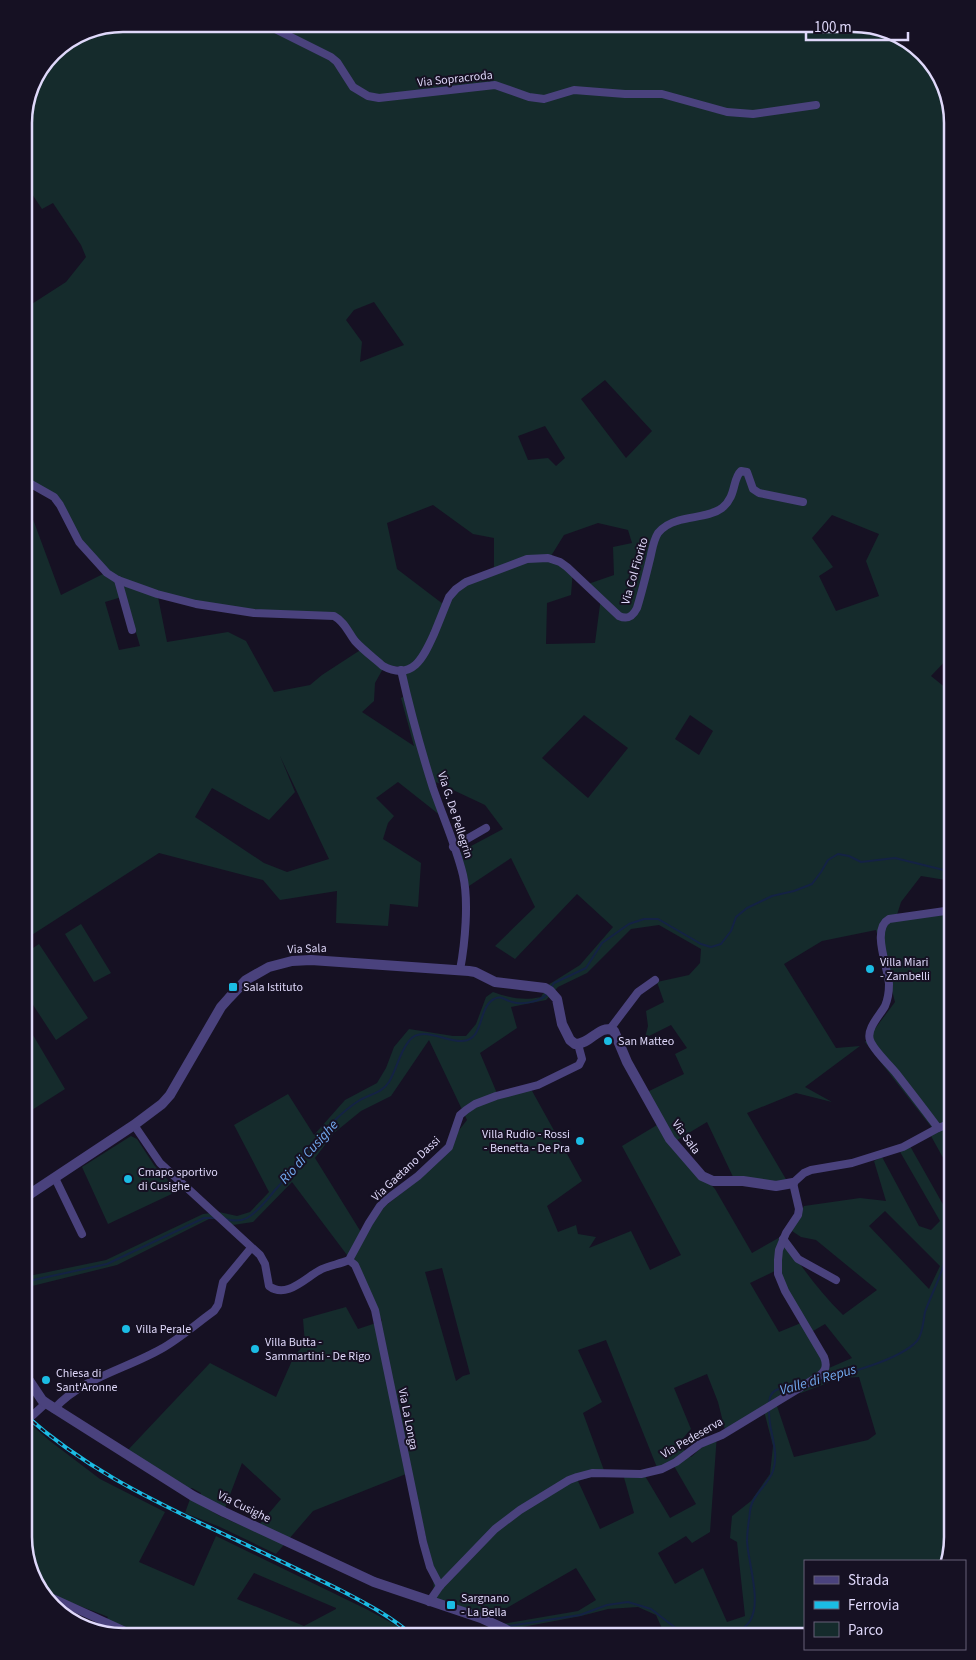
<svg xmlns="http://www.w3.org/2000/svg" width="976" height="1660" font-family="'Source Sans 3',sans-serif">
	<rect width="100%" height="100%" fill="#161123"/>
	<g fill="#152b2c" fill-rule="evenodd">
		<path d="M124,24H859L908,41L942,80L952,124V654L931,676L952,693V881L921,876L901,902L895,921L952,913V1174L931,1136L936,1133L865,1042L895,1002L876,930L822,941L784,964L836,1048L860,1046L805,1087L832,1102L796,1093L747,1113L787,1181H735L707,1122L672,1143L715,1189L752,1253L782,1236C800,1266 818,1290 843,1315L877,1290L816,1240L801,1237L792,1231L804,1206L860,1198L886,1201L874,1161L882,1157L919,1226L931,1230L940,1221L899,1150L910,1146L945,1208L952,1205V1537L945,1561H805V1636H661L664,1633L656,1615L638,1607L608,1609L581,1616L474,1636H458L502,1624L578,1611L596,1600L576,1568L491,1617L434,1600L433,1568L411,1472L313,1511L276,1554L220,1527L185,1513L190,1499L220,1516L254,1531L281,1499L242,1463L225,1508L200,1495L201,1493L192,1488L189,1489L127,1451L210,1363L276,1397L294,1356L305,1344L303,1319L346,1307L358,1329L382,1321L354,1258L347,1255L292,1182L253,1222L233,1225L211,1218L117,1265L24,1288V1277L106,1260L203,1214L219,1212L237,1216L250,1212L269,1192L234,1125L288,1094L314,1135L345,1100L377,1083L386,1068L394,1047L409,1029L453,1036H466L476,1024L486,997L493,992C510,998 523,1001 541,997L548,985L580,965L613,927L577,894L515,959L495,946L535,907L511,858L466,888L458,853L503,829L485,805L436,782L441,816L398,782L376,798L394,816L388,823L383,839L421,863L418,907L390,904L388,926L336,923L337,891L280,900L263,880L159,853L24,940V495L61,595L103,574L80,540L62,505L24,482V309L66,282L86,257L81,245L53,203L42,209L24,182V117L31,85L53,53L86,31ZM374,302L404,345L360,362L362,342L346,320L354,310ZM605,380L652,431L626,458L581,399ZM545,426L565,458L556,466L548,458L528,460L518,436ZM433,505L473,534L494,538V568L461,580L443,604L397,569L387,523ZM832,515L879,534L866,561L879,596L836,611L819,576L833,567L812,538ZM598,523L628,530L632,543L613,547L614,575L588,584L601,597L595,643L546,644L547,603L571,595L573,570L551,556L564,535ZM157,592L195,602L248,610L340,616L365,647L322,675L310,685L274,692L246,641L228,632L167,642ZM125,596L140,646L119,650L105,602ZM385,665L401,667L409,694L401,698L414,746L362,712L374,701L375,683ZM584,715L628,748L588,798L542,758ZM690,715L713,731L699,755L675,739ZM280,756L329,859L287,872L264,863L195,817L212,788L269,820L295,792ZM659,925L701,949L700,963L689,975L657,982L664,1002L646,1011L648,1026L645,1038L671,1025L687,1048L675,1054L684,1074L641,1095L657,1125L622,1146L681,1255L650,1270L631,1231L589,1248L596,1237L578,1234L576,1225L558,1232L547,1206L582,1181L531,1089L499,1098L480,1053L517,1028L511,1007L546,1000L558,987L587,973L631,929ZM429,1040L467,1120L422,1177L384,1207L364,1237L315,1158L334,1133L361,1111L391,1096ZM885,1211L940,1266L929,1289L869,1226ZM442,1268L470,1374L463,1376L456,1381L425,1272ZM777,1270L801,1323L779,1332L750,1283ZM825,1324L852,1358L829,1368L808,1334ZM606,1340L658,1470L674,1466L696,1504L670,1518L645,1476L623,1474L634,1513L600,1529L578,1481L605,1473L583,1413L602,1402L578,1350ZM707,1374L718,1402L725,1430L763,1407L773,1446L770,1474L751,1501L732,1516L730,1538L737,1542L745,1616L727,1622L703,1568L675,1584L658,1553L686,1536L692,1543L710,1532L717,1434L691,1457L678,1444L691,1429L674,1388ZM859,1377L876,1434L868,1440L794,1457L775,1400L786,1393H801L841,1378Z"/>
		<polygon points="81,924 111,973 94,982 65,934"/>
		<polygon points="39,944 88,1018 56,1040 24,991 24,954"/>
		<polygon points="24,1020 65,1089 24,1115"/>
		<polygon points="131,1136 137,1139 154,1165 178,1191 108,1224 82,1167"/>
		<path d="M28,1422L50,1441L100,1479L165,1512L139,1562L194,1586L216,1536L368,1610L399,1627L408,1636H117L101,1630L108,1617C95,1611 49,1596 41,1588C17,1564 24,1460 24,1424ZM254,1573L336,1608V1609L304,1626L237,1599Z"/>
	</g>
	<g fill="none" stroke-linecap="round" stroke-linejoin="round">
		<g stroke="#142244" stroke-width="2">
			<polyline points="551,988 554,983 586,968 602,943 629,924 644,919 658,919 701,944 711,947 721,944 731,931 736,917 747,908 772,896 794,891 812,884 821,872 828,860 838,854 849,856 861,862 895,858 952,872"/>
			<path d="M225,1219C233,1221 240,1222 247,1218C259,1211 268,1198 277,1188C295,1167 312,1144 331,1124C339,1116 350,1106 360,1100C370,1094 382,1093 389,1082C397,1069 399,1053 409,1041C421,1025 446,1042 462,1041C485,1040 477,1008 494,999C501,995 505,1000 512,1002C522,1005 540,1002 547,994"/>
			<polyline points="24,1282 107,1264 204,1218 216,1218"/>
			<path d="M818,1380C843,1375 900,1360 917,1341C923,1334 923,1322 925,1312C930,1298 937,1284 942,1270C946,1259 948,1248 952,1237"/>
			<path d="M769,1403C770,1386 785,1388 799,1385"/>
			<polyline points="509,1626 580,1615 607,1605 628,1602 651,1609 686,1636"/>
			<polyline points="464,1636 495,1629"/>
			<path d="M733,1636C739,1632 746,1627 750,1621C762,1601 748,1563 747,1541C747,1531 749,1521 750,1511C751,1496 768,1485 773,1471C780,1450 768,1431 769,1410"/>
		</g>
		<g stroke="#4a427d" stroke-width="8">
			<polyline points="265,24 331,57 337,62 353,87 368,96 379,98 495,85 529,97 544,99 574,90 625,94 662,94 727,112 753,114 816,105"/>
			<polyline points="24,237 27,246"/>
			<path d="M24,480L54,497L60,505L79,542L107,573L118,580L157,594L196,604L254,613L334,616C345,622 348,632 355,641C363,650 374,658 383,666C413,682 424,656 434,634C439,622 444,609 449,597L456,589L466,582L527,559L548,558L560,562L567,567L619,616C628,620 633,616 637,608C642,592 646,575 650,559C652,551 653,541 658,533C663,527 670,523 677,521C692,516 710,517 722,508C737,496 732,479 741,471L747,472L753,489L759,493L803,502"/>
			<polyline points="118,580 132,630"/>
			<path d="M401,670C410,710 421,750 433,788C443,817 456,846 463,875C469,901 465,944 460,970"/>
			<polyline points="453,847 486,828"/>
			<polyline points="610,1029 638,992 655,980"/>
			<path d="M134,1125L160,1163L260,1255L265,1264L269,1286C287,1300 307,1276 322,1269C331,1265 340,1264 349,1260L369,1223L380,1206L386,1200L418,1176L449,1147L460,1115L466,1110L475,1104L496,1096L538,1085L579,1065L582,1059L578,1044"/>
			<polyline points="938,1128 952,1123"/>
			<polyline points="55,1178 82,1234"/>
			<polyline points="783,1239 798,1259 836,1280"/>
			<polyline points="349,1260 355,1265 375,1310 423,1542 430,1567 440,1586"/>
			<path d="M54,1409C82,1378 126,1369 161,1349C179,1339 196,1324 214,1311L218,1305L223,1282L251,1248"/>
			<polyline points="33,1415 46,1403"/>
			<polyline points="24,1422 26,1421"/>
			<polyline points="48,1596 136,1636"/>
			<path d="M429,1602L440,1586L495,1529L520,1510L569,1480L577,1477L592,1473L641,1474L662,1469L676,1462L700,1444L722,1435L816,1378C825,1372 828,1367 824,1357L785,1291L778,1274V1260L779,1250L786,1233L798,1215L799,1209L793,1183L804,1173L811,1170L852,1163L903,1147L938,1128C924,1109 910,1091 896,1073C889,1064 873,1050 870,1040C866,1029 880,1015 885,1006C888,999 889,991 889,984C888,967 871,929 889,919L952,910"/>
		</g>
		<g stroke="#4a427d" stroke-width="10">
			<path d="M24,1198L134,1125L162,1104L170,1095L221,1007L229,998L246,980L269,967L292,961L311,960L469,971L475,972L495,982L545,988L550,991L557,999L562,1024L570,1040L575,1044C590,1045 600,1023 614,1031L627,1062L670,1139L702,1176L713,1181H743L776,1186L793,1183"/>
			<polyline points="24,1373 42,1400 46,1403 193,1496 224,1512 374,1582 481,1618 505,1629 515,1636"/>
		</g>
		<g stroke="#1bbce4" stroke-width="4">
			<path id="rail" d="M24,1414C82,1466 145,1497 215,1530C257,1550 300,1570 342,1591C367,1604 392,1617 413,1636"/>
		</g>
		<use href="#rail" stroke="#161123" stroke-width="2" stroke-dasharray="5.5" stroke-linecap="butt"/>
	</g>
	<g fill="#1bbce4" stroke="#161123" stroke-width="2">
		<circle cx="870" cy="969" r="5"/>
		<rect x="228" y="982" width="10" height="10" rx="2.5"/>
		<circle cx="608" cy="1041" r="5"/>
		<circle cx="580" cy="1141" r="5"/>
		<circle cx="128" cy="1179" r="5"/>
		<circle cx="126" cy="1329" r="5"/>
		<circle cx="255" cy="1349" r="5"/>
		<circle cx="46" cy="1380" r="5"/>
		<rect x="446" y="1600" width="10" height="10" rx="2.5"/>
	</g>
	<g text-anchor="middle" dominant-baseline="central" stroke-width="4" stroke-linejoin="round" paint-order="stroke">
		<g font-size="12" fill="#dfd8fa" stroke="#161123">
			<text transform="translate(455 79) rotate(-6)">Via Sopracroda</text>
			<text transform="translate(635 571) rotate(-74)">Via Col Fiorito</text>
			<text transform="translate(455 815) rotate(72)">Via G. De Pellegrin</text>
			<text transform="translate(307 949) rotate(-2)">Via Sala</text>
			<text transform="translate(686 1137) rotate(54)">Via Sala</text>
			<text transform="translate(406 1169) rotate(-43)">Via Gaetano Dassi</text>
			<text transform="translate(408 1419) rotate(79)">Via La Longa</text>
			<text transform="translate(692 1438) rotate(-30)">Via Pedeserva</text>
			<text transform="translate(244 1507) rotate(26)">Via Cusighe</text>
		</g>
		<g font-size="12" fill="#dfd8fa" stroke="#161123" text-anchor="start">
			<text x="880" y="962">Villa Miari<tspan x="880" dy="14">- Zambelli</tspan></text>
			<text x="243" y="987">Sala Istituto</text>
			<text x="618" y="1041">San Matteo</text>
			<text x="570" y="1134" text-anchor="end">Villa Rudio - Rossi<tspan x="570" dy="14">- Benetta - De Pra</tspan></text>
			<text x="138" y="1172">Cmapo sportivo<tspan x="138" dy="14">di Cusighe</tspan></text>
			<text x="136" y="1329">Villa Perale</text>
			<text x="265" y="1342">Villa Butta -<tspan x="265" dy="14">Sammartini - De Rigo</tspan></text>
			<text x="56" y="1373">Chiesa di<tspan x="56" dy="14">Sant'Aronne</tspan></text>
			<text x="461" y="1598">Sargnano<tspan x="461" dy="14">- La Bella</tspan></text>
		</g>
		<g font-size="14" font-style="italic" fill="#72a9ee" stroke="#161123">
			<text transform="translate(309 1152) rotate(-48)">Rio di Cusighe</text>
			<text transform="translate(818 1380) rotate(-16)">Valle di Repus</text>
		</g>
	</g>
	<path d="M0 0H976V1660H0ZM123 32H853A91 91 0 0 1 944 123V1537A91 91 0 0 1 853 1628H123A91 91 0 0 1 32 1537V123A91 91 0 0 1 123 32Z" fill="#161123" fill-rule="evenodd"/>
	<path fill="none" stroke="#dfd8fa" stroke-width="2.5" d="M123 32H853A91 91 0 0 1 944 123V1537A91 91 0 0 1 853 1628H123A91 91 0 0 1 32 1537V123A91 91 0 0 1 123 32Z"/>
	<rect x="804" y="1560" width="162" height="90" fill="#161123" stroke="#666179"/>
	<rect x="814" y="1576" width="25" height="8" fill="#4a427d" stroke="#666179"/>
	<text x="848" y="1585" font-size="15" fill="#dfd8fa">Strada</text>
	<rect x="814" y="1601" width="25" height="8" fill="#1bbce4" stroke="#666179"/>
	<text x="848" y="1610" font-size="15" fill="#dfd8fa">Ferrovia</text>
	<rect x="814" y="1622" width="25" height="15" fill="#152b2c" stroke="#666179"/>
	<text x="848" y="1635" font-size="15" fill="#dfd8fa">Parco</text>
	<path d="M806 32v8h102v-8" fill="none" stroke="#dfd8fa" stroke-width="2.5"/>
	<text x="814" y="32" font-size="15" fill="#dfd8fa" stroke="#161123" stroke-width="4" paint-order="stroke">100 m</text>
</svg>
